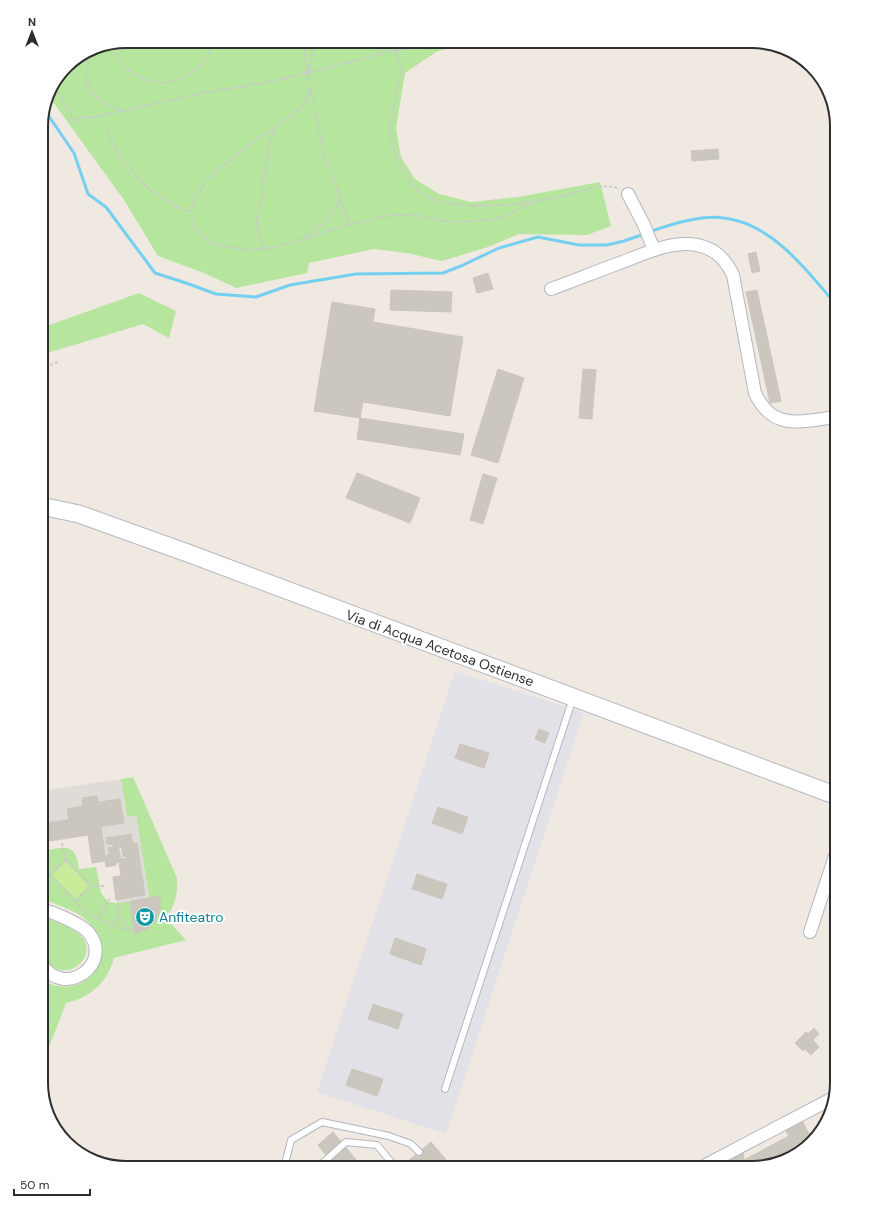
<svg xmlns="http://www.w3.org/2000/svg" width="878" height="1209" font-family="'DM Sans',sans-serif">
	<rect width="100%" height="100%" fill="#efe9e1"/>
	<polygon fill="#e3e1e8" points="455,671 584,713 446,1134 317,1092"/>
	<g fill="#b6e59e">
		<path d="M126,41H468L436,52L405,73L396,128L401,157L415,179L439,194L471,202L518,197L600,182L611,226L587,235L519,234L488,247L442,261L407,253L374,249L309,263L307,273L236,288L204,273L158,256L124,200L48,95C53,78 78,52 95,47C105,44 116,43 126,41Z"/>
		<polygon points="139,293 176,311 169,338 143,324 41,355 41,328"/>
		<path d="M133,777L177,878C178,893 175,906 166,918L186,940L114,958C107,983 91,997 66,1003L43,1063H41V979C57,991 88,990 95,967C97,963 96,957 97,952C98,938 97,929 85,919C75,910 54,904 41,898V851C64,848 75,840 79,869L96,867L101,893L108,902L117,903L149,898L136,816L127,817L121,779Z"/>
		<path d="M41,917H45C55,922 74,928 81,936C103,960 54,993 41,948C39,939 41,926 41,917Z"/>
	</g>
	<polygon fill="#c9ec9a" points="66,861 89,886 75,899 52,875"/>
	<polygon fill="#dfdcd8" points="121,779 127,817 136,816 149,898 117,903 116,900 145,895 137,843 133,844 131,834 106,838 107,844 113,844 114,847 108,848 109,855 105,856 101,827 124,823 98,803 97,796 82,798 83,806 67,809 69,820 47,823 50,841 44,842 41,824 41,791"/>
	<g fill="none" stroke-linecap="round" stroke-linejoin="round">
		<g stroke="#75cff0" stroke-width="3">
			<polyline points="44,109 74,153 88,194 106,207 155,273 186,283 216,294 256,297 290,285 356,274 443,273 461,266 499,248 538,237 579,245 607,245 624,241 644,234"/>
			<path d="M649,232C666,226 684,220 702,218C762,211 799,262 834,302L837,309"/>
		</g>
	</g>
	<g fill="#cbc7bf" stroke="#cbc5ba">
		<polygon points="718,149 719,159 692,161 691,151"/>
		<polygon points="756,252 760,271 752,273 748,254"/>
		<polygon points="488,273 493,289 477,293 473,278"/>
		<polygon points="391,290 452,292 451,312 390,310"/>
		<polygon points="757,290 781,401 770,403 746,292"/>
		<polygon points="332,302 375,309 373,322 463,337 450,416 363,402 360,418 314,411"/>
		<polygon points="498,369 524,378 498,463 471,455"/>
		<polygon points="583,369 596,370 592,419 579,418"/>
		<polygon points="360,418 464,434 460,455 357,439"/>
		<polygon points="357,473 420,498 410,523 346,498"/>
		<polygon points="483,474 497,478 483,524 470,520"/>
		<polygon points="539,729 549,733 545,743 535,739"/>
		<polygon points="460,744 489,753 484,768 455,758"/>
		<polygon points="97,796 98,803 93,803 97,827 101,827 105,856 109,855 108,848 114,847 114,851 119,850 121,859 127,858 129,875 121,876 119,862 116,863 116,865 106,867 105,861 92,863 88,835 81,836 78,818 69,820 67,809 83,806 82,798"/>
		<polygon points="120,799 124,823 97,827 93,803"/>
		<polygon points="438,807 468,817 462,834 432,823"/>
		<polygon points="78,818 81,836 50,841 47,823"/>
		<polygon points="131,834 133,844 137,843 145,895 116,900 113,877 129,875 126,856 123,857 121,847 119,847 119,850 114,851 113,844 107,844 106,838"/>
		<polygon points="417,874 447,884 442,899 412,889"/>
		<polygon points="160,896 160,909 156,920 147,929 135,933 131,901"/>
		<polygon points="395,938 426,949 421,965 390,954"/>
		<polygon points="373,1004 403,1014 398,1029 368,1019"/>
		<polygon points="814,1028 819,1034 813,1040 819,1047 811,1055 805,1049 803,1051 795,1043 806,1032 808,1034"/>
		<polygon points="352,1069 383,1079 377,1096 346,1085"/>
		<polygon points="802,1121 812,1139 795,1156 752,1168 714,1168 743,1152 744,1160 789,1136 785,1130"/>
		<polygon points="333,1132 363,1168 336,1168 318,1145"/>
		<polygon points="431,1142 453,1168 409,1168 411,1166 407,1162"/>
	</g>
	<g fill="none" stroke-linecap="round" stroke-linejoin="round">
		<g stroke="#b4b7c1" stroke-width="8">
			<g id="lane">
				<polyline points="445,1089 573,698"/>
				<polyline points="284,1168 291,1140 322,1122 389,1136 411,1144 419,1152"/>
				<polyline points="317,1168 346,1142 377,1145 396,1168"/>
			</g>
		</g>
		<g stroke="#b4b7c1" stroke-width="14">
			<g id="street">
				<polyline points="628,194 644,225 654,250"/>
				<path d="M551,289C573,281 595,272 617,264C642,255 670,240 697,245C714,248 726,260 733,275L755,393C773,432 802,421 837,417"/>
				<polyline points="810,932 837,850"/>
				<path d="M41,963C64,1001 115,963 88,932C81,924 53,912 41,909"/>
				<polyline points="700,1168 833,1098"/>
			</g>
		</g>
		<g stroke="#b4b7c1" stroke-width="19">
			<polyline id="secondary" points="41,506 79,514 193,555 837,796"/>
		</g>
		<g stroke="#c9c9c9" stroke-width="2" stroke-dasharray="3 2" stroke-linecap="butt">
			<polyline points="297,41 304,49 310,86 324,153 349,225 391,215 415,215 443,221 462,222 484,220 503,217 535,201"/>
			<path d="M392,41C395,49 400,59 400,67C401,79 395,100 393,112C392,117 390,122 390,127C390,147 404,179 420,192C449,215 528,204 563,196C578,193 604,181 619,189"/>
			<polyline points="115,43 120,60 131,73 147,80 162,83 175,81 187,76 199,67 208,57 211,41"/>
			<polyline points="94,47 89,54 86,77 91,93 109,106 123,111 203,93 274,81 396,50 417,47 441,41"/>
			<polyline points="304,49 305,41"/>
			<polyline points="309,71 312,59 313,41"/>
			<polyline points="53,84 74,120 72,123"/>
			<path d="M310,88L306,101L301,108C271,132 235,151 208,180C196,193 186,209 194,226C201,240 214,245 229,247C234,248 241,250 247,250C282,250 316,233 349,225"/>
			<polyline points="74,120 80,118 94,117 122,111"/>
			<polyline points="107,131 122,160 148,188 163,199 185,211 191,211"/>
			<path d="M308,236C321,225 335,214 340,197"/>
			<path d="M263,248C261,240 257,233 257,224C256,217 260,210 261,203C265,179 265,151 275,128"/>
			<polyline points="41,369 58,362"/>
			<polyline points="62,843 66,860 91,886"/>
			<polyline points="66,860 50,874 75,901 91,886 105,886"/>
			<polyline points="75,901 83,911 118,928 134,930 130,901"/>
			<polyline points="118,916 130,930"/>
			<polyline points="99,919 109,899"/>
			<polyline points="114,926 118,916 117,903"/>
		</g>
		<use href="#lane" stroke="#fff" stroke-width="6"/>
		<use href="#street" stroke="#fff" stroke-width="12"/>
		<use href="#secondary" stroke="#fff" stroke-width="17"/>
	</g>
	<defs>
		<g id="theatre-disc" transform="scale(1)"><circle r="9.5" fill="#0f9aa8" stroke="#fff"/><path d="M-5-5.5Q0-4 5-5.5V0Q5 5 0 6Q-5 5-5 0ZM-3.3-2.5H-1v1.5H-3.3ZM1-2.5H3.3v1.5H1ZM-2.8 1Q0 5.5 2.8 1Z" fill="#fff"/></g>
	</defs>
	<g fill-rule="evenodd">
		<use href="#theatre-disc" x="145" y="917"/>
	</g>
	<g text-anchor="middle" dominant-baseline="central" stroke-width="4" stroke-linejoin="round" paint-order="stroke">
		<g font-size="14" fill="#2e2e2e" stroke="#fff">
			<text transform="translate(440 648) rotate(20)">Via di Acqua Acetosa Ostiense</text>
		</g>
		<g font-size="14" fill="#0d838f" stroke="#fff" text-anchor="start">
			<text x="159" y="917">Anfiteatro</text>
		</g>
	</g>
	<path d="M0 0H878V1209H0ZM126 48H752A78 78 0 0 1 830 126V1083A78 78 0 0 1 752 1161H126A78 78 0 0 1 48 1083V126A78 78 0 0 1 126 48Z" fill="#fff" fill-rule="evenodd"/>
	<path fill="none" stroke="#2e2e2e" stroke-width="2" d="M126 48H752A78 78 0 0 1 830 126V1083A78 78 0 0 1 752 1161H126A78 78 0 0 1 48 1083V126A78 78 0 0 1 126 48Z"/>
	<g transform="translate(32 32)" stroke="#ffffff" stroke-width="3" paint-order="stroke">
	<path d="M0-3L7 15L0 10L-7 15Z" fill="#2e2e2e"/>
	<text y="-6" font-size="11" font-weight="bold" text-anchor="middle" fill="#2e2e2e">N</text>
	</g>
	<path d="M14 1189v6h76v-6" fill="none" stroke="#2e2e2e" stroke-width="2"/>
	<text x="20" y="1189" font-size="12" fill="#2e2e2e" stroke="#ffffff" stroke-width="3" paint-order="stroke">50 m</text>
</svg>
